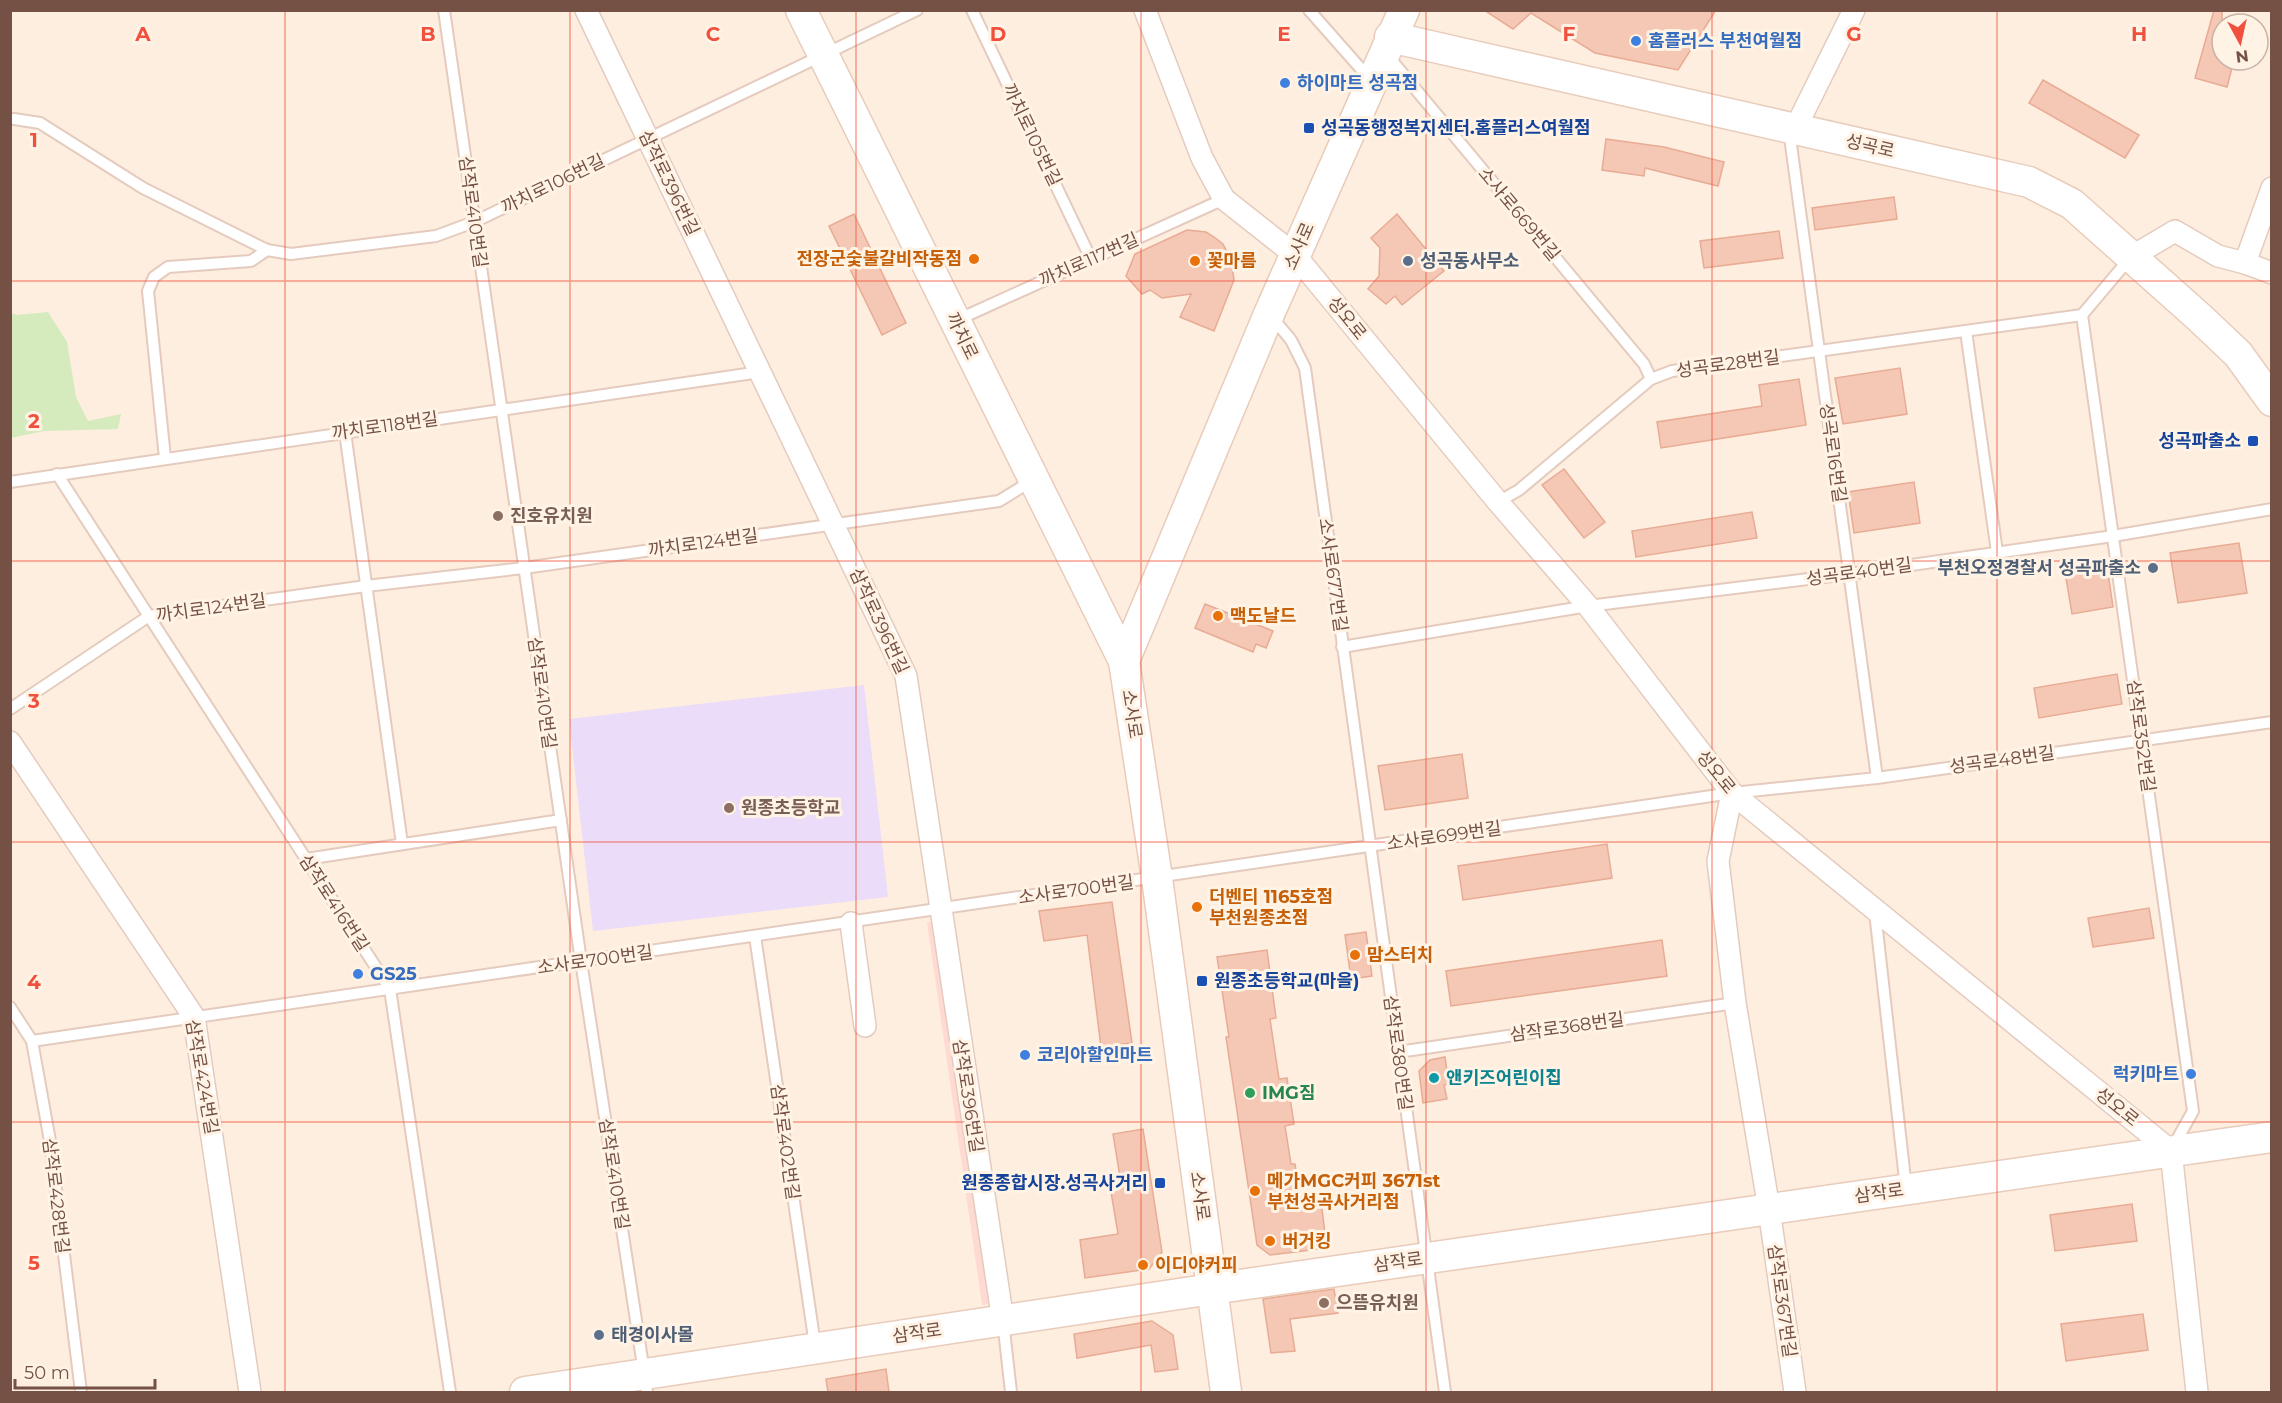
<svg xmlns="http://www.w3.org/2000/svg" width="2282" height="1403" font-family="Montserrat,'Noto Sans KR',sans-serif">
	<rect width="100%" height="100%" fill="#feeedf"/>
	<polygon fill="#ffdad2" points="949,919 1004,1302 982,1305 927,922"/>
	<polygon fill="#ebdcf9" points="864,685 888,897 593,931 569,719"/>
	<polygon fill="#d5ebbd" points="48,312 67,342 76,397 88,421 121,414 118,429 44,431 11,438 11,313 17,315"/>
	<g fill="#f5c7b5" stroke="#e8ab94" stroke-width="1.5">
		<polygon points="1484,10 1716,10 1678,70 1595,53 1531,13 1513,29"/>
		<polygon points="2214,10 2222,10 2222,60 2234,60 2227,87 2195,78"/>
		<polygon points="2043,80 2139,135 2125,158 2029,103"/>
		<polygon points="1606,139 1664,147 1724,162 1718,186 1645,168 1644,176 1602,170"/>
		<polygon points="1894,197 1897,219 1815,230 1812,208"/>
		<polygon points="854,214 906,323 882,335 829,226"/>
		<polygon points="1397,214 1444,271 1402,305 1395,296 1386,304 1368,289 1379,276 1380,248 1371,238"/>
		<polygon points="1187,230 1206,232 1214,237 1223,244 1231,260 1234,280 1214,331 1180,317 1191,294 1162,298 1150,290 1142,294 1126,276 1135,254"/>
		<polygon points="1779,231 1783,258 1704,268 1700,241"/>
		<polygon points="1900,368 1907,414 1843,424 1835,378"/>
		<polygon points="1799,379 1806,425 1661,448 1657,422 1762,406 1759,385"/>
		<polygon points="1564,469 1605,522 1584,538 1542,485"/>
		<polygon points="1914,482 1920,523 1854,533 1848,492"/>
		<polygon points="1752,512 1757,538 1636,557 1632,531"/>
		<polygon points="2239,543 2247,593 2178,603 2170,553"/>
		<polygon points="2106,559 2113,607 2072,614 2064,566"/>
		<polygon points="1205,604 1273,631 1266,648 1256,644 1253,652 1195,628"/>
		<polygon points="2117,674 2122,704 2039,718 2034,688"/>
		<polygon points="1462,754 1468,798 1385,810 1378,766"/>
		<polygon points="1607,844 1612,878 1463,900 1458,866"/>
		<polygon points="1112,902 1132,1043 1101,1047 1087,935 1044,941 1039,911"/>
		<polygon points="2149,908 2154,938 2093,947 2088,918"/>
		<polygon points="1366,932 1372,976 1351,979 1345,935"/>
		<polygon points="1662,940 1667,976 1451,1006 1446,971"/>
		<polygon points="1267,950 1276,1018 1270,1019 1279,1079 1287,1078 1294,1124 1285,1126 1291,1164 1295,1164 1300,1198 1308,1197 1309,1204 1321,1202 1327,1248 1270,1255 1257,1245 1226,1037 1229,1037 1217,957"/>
		<polygon points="1445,1057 1449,1084 1444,1085 1447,1099 1423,1103 1419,1071 1430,1060"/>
		<polygon points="1143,1129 1162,1252 1149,1269 1085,1278 1080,1240 1118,1234 1110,1186 1121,1183 1113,1134"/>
		<polygon points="2132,1204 2137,1241 2055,1251 2050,1215"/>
		<polygon points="1334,1289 1338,1313 1290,1319 1295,1351 1271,1353 1263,1299"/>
		<polygon points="2143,1314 2148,1350 2066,1361 2061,1324"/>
		<polygon points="1152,1321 1173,1335 1178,1369 1155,1372 1151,1345 1077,1358 1074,1334"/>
		<polygon points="886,1369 889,1392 828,1392 826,1379"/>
	</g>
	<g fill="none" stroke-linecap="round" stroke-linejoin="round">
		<g stroke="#e4cbbe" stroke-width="14">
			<g id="lane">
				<polyline points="444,10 581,961 647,1392"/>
				<polyline points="972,10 1091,259"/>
				<polyline points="1309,10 1369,78"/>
				<polyline points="1388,56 1644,364 1651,379"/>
				<polyline points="14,119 40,123 143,188 267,250 291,254 436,236 474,222 917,10"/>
				<polyline points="1789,130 1877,778"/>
				<polyline points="2082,315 2193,1111 2174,1145"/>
				<polyline points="1271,316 1291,340 1305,368 1445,1392"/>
				<polyline points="957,320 1224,199"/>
				<polyline points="1966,331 1997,552"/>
				<polyline points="345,432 402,844"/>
				<polyline points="165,458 148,291 154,277 168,267 251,261 267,250"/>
				<polyline points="57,474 390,989 450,1392"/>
				<polyline points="10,482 760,372"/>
				<polyline points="1498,502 1519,490 1651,379 1672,371 2082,315 2130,258"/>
				<polyline points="1342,647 1588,606 1849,574 2113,536 2272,509"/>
				<polyline points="10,709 149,616 366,586 524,568 999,501 1033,480"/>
				<polyline points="306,859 561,820"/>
				<polyline points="1875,912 1906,1188"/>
				<polyline points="755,936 815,1345"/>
				<polyline points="10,1007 32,1041 50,1141 81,1392"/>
				<polyline points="32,1041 1732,793 1877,778 2272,722"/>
				<polyline points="1398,1052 1735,1003"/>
				<polyline points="1003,1321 1011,1392"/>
			</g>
		</g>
		<g stroke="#e4cbbe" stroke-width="24">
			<g id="street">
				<polyline points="586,10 906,676 1003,1321"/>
				<polyline points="1145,10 1202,158 1224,199 1295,255 1498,502 1588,606 1732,793 2171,1151 2197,1392"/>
				<polyline points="1795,129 1854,10"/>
				<polyline points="2131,257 2175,231 2218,256 2245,263 2272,273"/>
				<polyline points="2245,263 2272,188"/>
				<polyline points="10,742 194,1017 250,1392"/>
				<polyline points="1732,793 1718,861 1735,1003 1769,1209 1795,1392"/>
				<polyline points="851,923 865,1026"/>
			</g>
		</g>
		<g stroke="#e9cbba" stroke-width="33">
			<g id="secondary">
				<polyline points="801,10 1124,661"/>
				<polyline points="1390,37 2029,182 2072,204 2200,318 2238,354 2272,401"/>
				<polyline points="525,1392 1212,1289 2272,1137"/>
				<polyline points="1226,1392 1157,878 1124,661 1269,314 1404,10"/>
			</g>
		</g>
		<use href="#lane" stroke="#fff" stroke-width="10"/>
		<use href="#street" stroke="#fff" stroke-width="21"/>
		<use href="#secondary" stroke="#fff" stroke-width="30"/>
	</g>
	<path fill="none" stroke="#f0503c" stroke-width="1.5" stroke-opacity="0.55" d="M285,10V1392M570,10V1392M856,10V1392M1141,10V1392M1426,10V1392M1712,10V1392M1997,10V1392M10,281H2272M10,561H2272M10,842H2272M10,1122H2272"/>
	<g fill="#3f7fe0" stroke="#fff3e6" stroke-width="2">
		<circle cx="1636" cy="41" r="6"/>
		<circle cx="1285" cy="83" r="6"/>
		<circle cx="358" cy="974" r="6"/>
		<circle cx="1025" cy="1055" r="6"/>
		<circle cx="2191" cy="1074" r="6"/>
	</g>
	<g fill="#1a4fb4" stroke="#fff3e6" stroke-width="2">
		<rect x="1303" y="122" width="12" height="12" rx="3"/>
		<rect x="2247" y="435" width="12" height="12" rx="3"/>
		<rect x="1196" y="975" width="12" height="12" rx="3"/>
		<rect x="1154" y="1177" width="12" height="12" rx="3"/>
	</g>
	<g fill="#e8710a" stroke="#fff3e6" stroke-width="2">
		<circle cx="974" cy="259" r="6"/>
		<circle cx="1195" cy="261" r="6"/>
		<circle cx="1218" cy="616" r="6"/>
		<circle cx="1197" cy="907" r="6"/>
		<circle cx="1355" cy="955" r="6"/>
		<circle cx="1255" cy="1191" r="6"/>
		<circle cx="1270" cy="1241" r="6"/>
		<circle cx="1143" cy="1265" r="6"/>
	</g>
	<g fill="#5c6f8a" stroke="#fff3e6" stroke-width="2">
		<circle cx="1408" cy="261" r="6"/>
		<circle cx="2153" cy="568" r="6"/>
		<circle cx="599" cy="1335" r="6"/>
	</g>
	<g fill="#8d6e63" stroke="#fff3e6" stroke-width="2">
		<circle cx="498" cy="516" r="6"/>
		<circle cx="729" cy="808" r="6"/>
		<circle cx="1324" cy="1303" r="6"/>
	</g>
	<circle fill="#0f9aa8" stroke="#fff3e6" stroke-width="2" cx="1434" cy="1078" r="6"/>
	<circle fill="#2e9e5b" stroke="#fff3e6" stroke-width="2" cx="1250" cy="1093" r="6"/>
	<g text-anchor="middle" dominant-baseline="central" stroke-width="6" stroke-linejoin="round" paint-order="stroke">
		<g font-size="18" font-weight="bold" fill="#366cbe" stroke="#fff3e6" text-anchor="start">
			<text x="1648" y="41">홈플러스 부천여월점</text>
			<text x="1297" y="83">하이마트 성곡점</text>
			<text x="370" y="974">GS25</text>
			<text x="1037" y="1055">코리아할인마트</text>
			<text x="2179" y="1074" text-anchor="end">럭키마트</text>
		</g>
		<g font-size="18" font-weight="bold" fill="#164399" stroke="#fff3e6" text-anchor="start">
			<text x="1321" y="128">성곡동행정복지센터.홈플러스여월점</text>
			<text x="2241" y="441" text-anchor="end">성곡파출소</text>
			<text x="1214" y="981">원종초등학교(마을)</text>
			<text x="1148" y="1183" text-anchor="end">원종종합시장.성곡사거리</text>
		</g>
		<g font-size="18" fill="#755145" stroke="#fff3e6">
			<text transform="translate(1032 135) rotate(64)">까치로105번길</text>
			<text transform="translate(1870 146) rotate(13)">성곡로</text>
			<text transform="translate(669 183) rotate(64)">삼작로396번길</text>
			<text transform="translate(553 184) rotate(-26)">까치로106번길</text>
			<text transform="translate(473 212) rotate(82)">삼작로410번길</text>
			<text transform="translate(1519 214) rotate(50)">소사로669번길</text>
			<text transform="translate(1299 246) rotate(-66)">소사로</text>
			<text transform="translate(1089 260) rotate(-24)">까치로117번길</text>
			<text transform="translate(1347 318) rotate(51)">성오로</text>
			<text transform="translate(962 336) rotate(64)">까치로</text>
			<text transform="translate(1728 364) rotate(-8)">성곡로28번길</text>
			<text transform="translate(385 426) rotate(-8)">까치로118번길</text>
			<text transform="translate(1833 453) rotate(82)">성곡로16번길</text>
			<text transform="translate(703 543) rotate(-8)">까치로124번길</text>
			<text transform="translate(1859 572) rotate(-8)">성곡로40번길</text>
			<text transform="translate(1333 575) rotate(82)">소사로677번길</text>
			<text transform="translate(211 608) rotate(-8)">까치로124번길</text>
			<text transform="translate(879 621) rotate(65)">삼작로396번길</text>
			<text transform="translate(542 693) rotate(82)">삼작로410번길</text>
			<text transform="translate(1132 714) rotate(81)">소사로</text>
			<text transform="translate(2141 736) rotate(82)">삼작로352번길</text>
			<text transform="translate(2002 760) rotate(-8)">성곡로48번길</text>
			<text transform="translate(1716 772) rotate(51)">성오로</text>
			<text transform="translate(1444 836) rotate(-8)">소사로699번길</text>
			<text transform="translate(1076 890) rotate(-8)">소사로700번길</text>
			<text transform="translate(334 903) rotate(57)">삼작로416번길</text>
			<text transform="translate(595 960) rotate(-8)">소사로700번길</text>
			<text transform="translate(1567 1027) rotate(-8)">삼작로368번길</text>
			<text transform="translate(1398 1053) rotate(82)">삼작로380번길</text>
			<text transform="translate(202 1077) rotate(80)">삼작로424번길</text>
			<text transform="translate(968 1096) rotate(81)">삼작로396번길</text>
			<text transform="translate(2117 1107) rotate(39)">성오로</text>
			<text transform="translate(785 1142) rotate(82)">삼작로402번길</text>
			<text transform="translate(614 1174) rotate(81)">삼작로410번길</text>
			<text transform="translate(1879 1193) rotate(-8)">삼작로</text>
			<text transform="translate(56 1196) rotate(83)">삼작로428번길</text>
			<text transform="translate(1200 1196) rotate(82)">소사로</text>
			<text transform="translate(1398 1262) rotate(-8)">삼작로</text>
			<text transform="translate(1782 1301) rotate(82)">삼작로367번길</text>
			<text transform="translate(917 1333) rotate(-8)">삼작로</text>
		</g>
		<g font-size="18" font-weight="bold" fill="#c56008" stroke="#fff3e6" text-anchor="start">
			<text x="962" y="259" text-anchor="end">전장군숯불갈비작동점</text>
			<text x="1207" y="261">꽃마름</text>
			<text x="1230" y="616">맥도날드</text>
			<text x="1209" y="897">더벤티 1165호점<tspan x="1209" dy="21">부천원종초점</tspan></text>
			<text x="1367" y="955">맘스터치</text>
			<text x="1267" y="1181">메가MGC커피 3671st<tspan x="1267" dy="21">부천성곡사거리점</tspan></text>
			<text x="1282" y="1241">버거킹</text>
			<text x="1155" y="1265">이디야커피</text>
		</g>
		<g font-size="18" font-weight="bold" fill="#4e5e75" stroke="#fff3e6" text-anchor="start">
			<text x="1420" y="261">성곡동사무소</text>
			<text x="2141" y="568" text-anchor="end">부천오정경찰서 성곡파출소</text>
			<text x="611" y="1335">태경이사몰</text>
		</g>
		<g font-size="18" font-weight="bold" fill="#785e54" stroke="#fff3e6" text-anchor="start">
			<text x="510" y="516">진호유치원</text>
			<text x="741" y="808">원종초등학교</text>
			<text x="1336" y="1303">으뜸유치원</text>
		</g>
		<g font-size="18" font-weight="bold" fill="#0d838f" stroke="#fff3e6" text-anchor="start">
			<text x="1446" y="1078">앤키즈어린이집</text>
		</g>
		<g font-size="18" font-weight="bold" fill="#27864d" stroke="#fff3e6" text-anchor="start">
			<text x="1262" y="1093">IMG짐</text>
		</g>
	</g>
	<g font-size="20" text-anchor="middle" font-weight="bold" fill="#f0503c" stroke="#fff3e6" stroke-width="6" stroke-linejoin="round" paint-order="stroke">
		<text x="143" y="41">A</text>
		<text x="428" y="41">B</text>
		<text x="713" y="41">C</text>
		<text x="998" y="41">D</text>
		<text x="1284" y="41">E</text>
		<text x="1569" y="41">F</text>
		<text x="1854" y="41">G</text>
		<text x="2139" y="41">H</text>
		<text x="34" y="147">1</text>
		<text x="34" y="428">2</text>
		<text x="34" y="708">3</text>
		<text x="34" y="989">4</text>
		<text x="34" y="1270">5</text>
	</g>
	<rect width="2282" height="1403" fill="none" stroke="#755145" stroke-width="24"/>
	<g transform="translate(2240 42) rotate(172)"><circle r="28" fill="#fff3e6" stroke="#c8b2a6" stroke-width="1.5"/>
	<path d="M0-4.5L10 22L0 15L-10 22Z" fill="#f0503c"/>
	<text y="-9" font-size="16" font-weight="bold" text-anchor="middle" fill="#755145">N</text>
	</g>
	<path d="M15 1379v9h140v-9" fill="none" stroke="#755145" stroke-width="3"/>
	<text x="24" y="1379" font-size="18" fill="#755145" stroke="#fff3e6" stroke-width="4.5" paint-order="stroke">50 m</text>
</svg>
